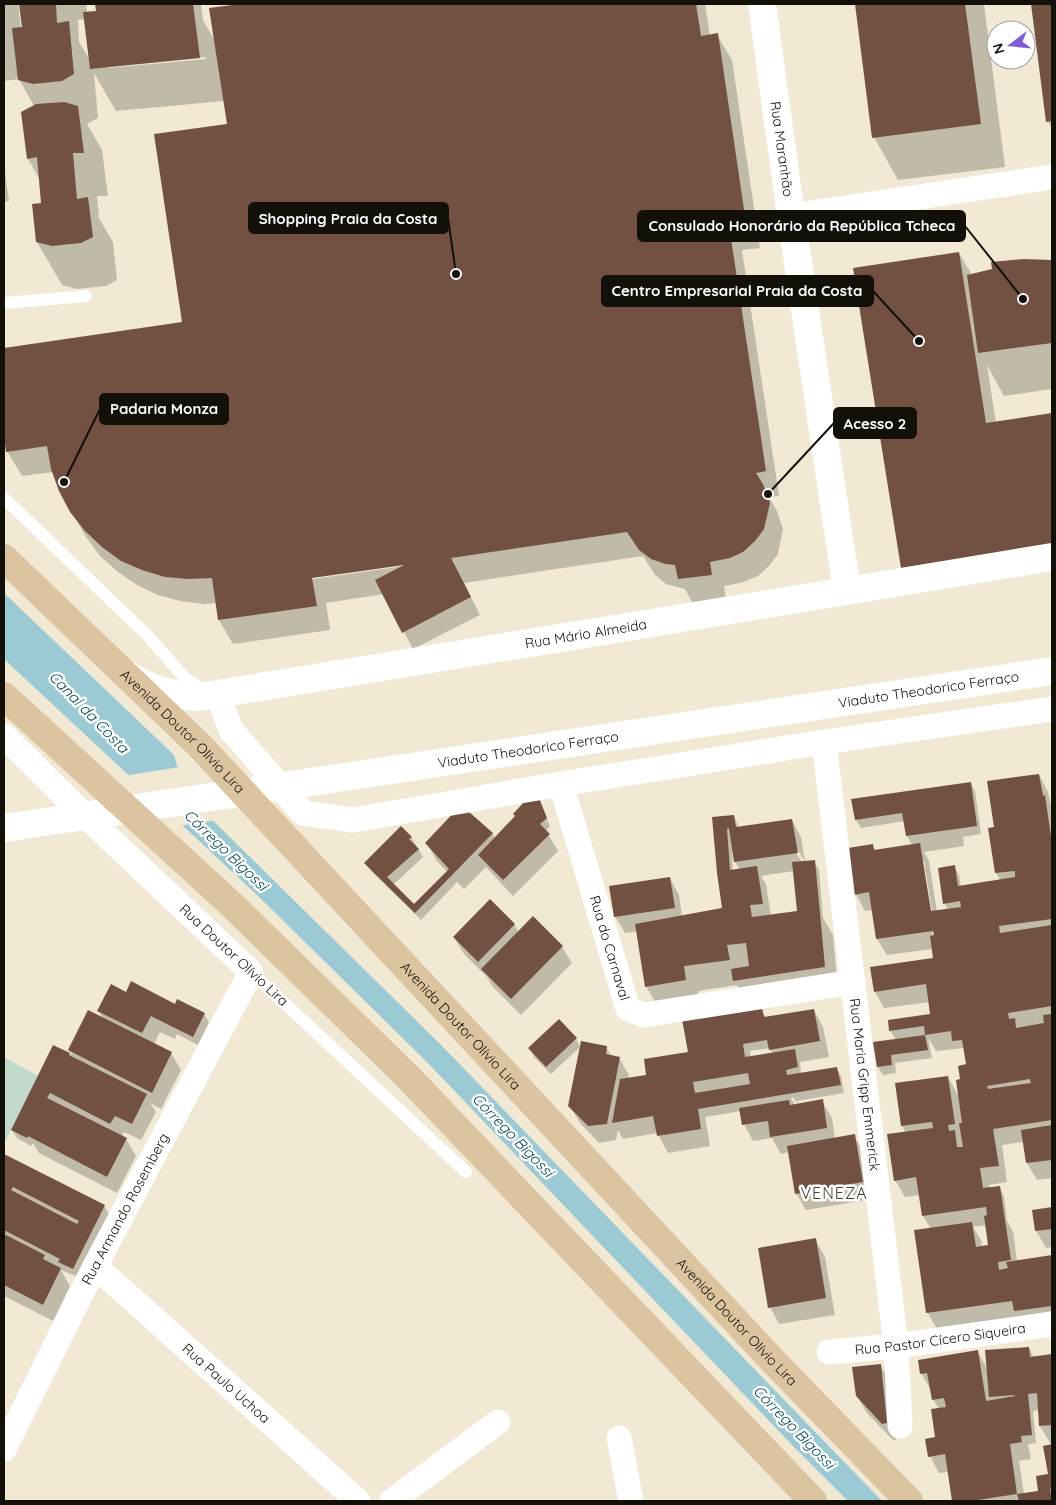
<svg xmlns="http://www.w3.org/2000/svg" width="1056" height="1505" font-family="Quicksand,sans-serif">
	<rect width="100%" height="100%" fill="#f1e9d4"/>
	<polygon fill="#c1dacc" points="4,1057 38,1076 4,1144"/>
	<polygon fill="#9bc9d4" points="4,593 174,755 185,793 442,1046 882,1501 848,1501 795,1448 426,1061 257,895 4,659"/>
	<polygon fill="#f1e9d4" points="180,767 187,792 217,820 178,826 123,776"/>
	<g fill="#0003" fill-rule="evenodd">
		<path d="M4,4H18L21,28H23L21,4H86L87,13L98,12L97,4H201L203,20L215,41L210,9L248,4H705L710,36L717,35L732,60L760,248L742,250L779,496L769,497L777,511L783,529L778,554L769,566L758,576L744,582L724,586L726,599L693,604L685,589L666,584L655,575L643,556L464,583L480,615L413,649L384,594L326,603L330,630L233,644L219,620L217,603L204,604L180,601L158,595L137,585L118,572L100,556L86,537L60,491L54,472L22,476L7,451L4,428V350L184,323L228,125L224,101L116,111L94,73L98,118L87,124L102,150L108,196H97L99,218L113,242L117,280L106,286L77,289L62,285L37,242L43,204L40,180L28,159L34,106L19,79L4,81ZM85,19L90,60L79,42L78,20ZM206,57V59L108,68V66ZM409,563L404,566L306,580V578Z"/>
		<polygon points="856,4 984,4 1005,167 898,180 874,137"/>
		<polygon points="1032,4 1052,4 1052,129 1048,121"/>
		<polygon points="4,166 9,201 4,202"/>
		<polygon points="959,253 972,275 1024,260 1052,262 1052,389 1004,396 987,365 996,423 1052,414 1052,571 916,592 902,567"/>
		<path d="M1039,775L1048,792L1052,811V1178L1037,1180L1027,1163L1024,1142L1002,1145L1007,1182L989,1185L990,1189L999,1187L1004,1196L1007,1221L1013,1231L1017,1261L1052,1256V1323L937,1329L928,1313L931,1229L923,1216L920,1195L905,1197L895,1180L906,1133L902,1126L896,1084L948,1077L959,1097L962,1080L968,1065L965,1048L936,1051L928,1038L932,1058L895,1063L896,1073L883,1075L878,1067L896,1040L890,1030L932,1015L930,1002L884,1008L875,992L935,959L933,949L887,955L877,939L873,910L865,911L856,894L872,845L876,851L912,845L907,836L905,821L861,828L856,820L970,783L975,791L981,834L963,837L964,846L924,852L929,861L937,912L948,910L944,903L954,867L959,875L961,887L1001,881L996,873V828ZM922,861H924L936,937H933ZM987,1225L989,1246L982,1247L981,1240L973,1227Z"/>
		<polygon points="538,799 550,826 546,831 558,851 513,896 486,867 464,889 457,882 421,920 371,871 366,863 411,837 423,857 393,885 414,906 447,872 436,860 427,843 461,807 493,834 495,838"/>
		<path d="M734,816L739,828L792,820L801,837L805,862L814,861L819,870L823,918L833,935L838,992L749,1005L737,985L698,991L700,1005L660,1011L646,986L638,931L625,933L615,916L670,878L679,895L682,916L724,909L713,818ZM796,847L805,862H802L793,848ZM734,851L735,862L740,870L733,871L732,852ZM794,871L798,911L771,916L766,884L761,876Z"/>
		<polygon points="533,918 562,947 572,963 521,1015 492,986 487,977 464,954 454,937 514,924 519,933"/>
		<polygon points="126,993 204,1014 209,1022 198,1045 177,1034 175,1039 160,1032 154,1044 171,1053 181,1070 161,1109 150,1103 156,1112 141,1140 124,1132 122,1137 126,1139 136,1156 117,1193 39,1153 33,1143 31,1146 17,1138 12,1130 54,1046 72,1055 69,1050 103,1019 99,1011"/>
		<path d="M761,1010L766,1018L814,1010L823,1027L829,1057L800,1062L801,1074L836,1068L841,1076L844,1093L797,1101L798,1105L822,1101L832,1118L835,1139L854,1136L864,1153L872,1199L806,1210L796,1193L789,1152L781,1154L772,1138L753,1141L744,1124L741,1111L705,1117L710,1146L668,1153L657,1133L623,1139L618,1130L616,1140L599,1143L580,1123L570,1106L606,1047L612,1057L619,1058L629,1075L628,1079L648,1076ZM770,1048L773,1054L751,1057L750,1051ZM793,1097L798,1105H795L791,1098Z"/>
		<polygon points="576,1039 580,1047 551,1074 534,1057 530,1048"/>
		<polygon points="4,1155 104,1206 114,1223 78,1277 61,1270 70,1286 53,1321 4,1296"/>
		<polygon points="1052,1209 1052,1247 1046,1248 1036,1231 1034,1211"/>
		<polygon points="815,1240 825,1257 835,1315 779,1324 770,1307"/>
		<polygon points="1029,1348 1034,1358 1052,1355 1052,1443 1050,1443 1040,1426 1039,1410 1033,1411 1036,1443 1028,1444 1031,1459 1019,1461 1024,1494 1039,1492 1050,1475 1045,1447 1052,1446 1052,1501 954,1501 949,1472 939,1473 930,1456 936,1438 939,1409 933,1399 931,1390 921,1373 977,1351 988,1370"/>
		<polygon points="880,1365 890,1382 896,1440 893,1440 867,1413 857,1396"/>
	</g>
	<g fill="#725142" fill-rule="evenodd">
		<polygon points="19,4 56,4 57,23 69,21 74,74 62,81 33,84 18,80 12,28 22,27"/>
		<polygon points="95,4 193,4 200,58 90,69 83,12 96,11"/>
		<polygon points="240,4 696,4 701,36 718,33 746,223 729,225 766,471 756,473 763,484 770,503 764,529 755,541 743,552 730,558 710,562 712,575 678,579 675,565 665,564 651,559 639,550 627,532 451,558 471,597 402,633 375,580 404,565 312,578 317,606 218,620 212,578 189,579 165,577 142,570 121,561 102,547 85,531 70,512 59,491 51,469 47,446 6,452 4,436 4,348 182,322 154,134 227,124 209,8"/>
		<polygon points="855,4 965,4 981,124 872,138"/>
		<polygon points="1031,4 1052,4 1052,121 1046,122"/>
		<polygon points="64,102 78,106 84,153 73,153 77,199 88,197 93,237 81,243 52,246 36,242 32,204 41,203 37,157 27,159 21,112 36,104"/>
		<polygon points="959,252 986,423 1052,413 1052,544 901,568 853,268"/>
		<polygon points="1024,259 1052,260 1052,343 978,353 967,275 992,269 991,262"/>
		<path d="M1039,774L1043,796L1045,795L1052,844V919L999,926L1000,933L1052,925V1006L1008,1013L1009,1019L1015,1018L1016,1028L1044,1023L1043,1015L1052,1014V1120L993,1129L999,1166L980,1168L983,1188L1000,1186L1011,1260L998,1262L999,1270L1008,1268L1006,1262L1052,1255V1306L1014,1311L1012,1301L926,1313L914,1230L972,1222L976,1247L988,1245L984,1216L987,1215L986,1207L922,1216L916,1177L894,1181L887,1134L933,1128L932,1122L901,1126L895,1083L948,1076L955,1124L948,1125L949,1131L955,1130L957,1147H963L959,1123H962L956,1080L960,1079L958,1066L966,1064L962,1040L952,1041L951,1031L925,1035L928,1050L891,1055L892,1065L877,1067L873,1042L925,1035L924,1026L889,1031L888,1020L930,1014L926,984L874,992L870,967L933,958L930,936L934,935L933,931L876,939L869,892L854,895L848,848L873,844L874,850L920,843L931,911L961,907L960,901L943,904L938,868L955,865L958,886L1015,877V871L995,873L988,828L994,827L987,781ZM1030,1079L1031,1083L988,1089L987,1086Z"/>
		<polygon points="971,782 977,826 906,836 902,813 855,820 851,799"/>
		<polygon points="539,798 547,818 540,824 550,834 503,880 478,855 515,816 513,814 524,802"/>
		<polygon points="461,805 493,833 415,913 364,863 401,826 412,837 409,839 419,849 387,877 414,904 449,869 425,843"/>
		<polygon points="734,815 736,827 792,819 798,853 734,862 729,828 727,829 730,870 757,866 763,904 750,905 752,917 797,911 792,862 815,860 825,967 733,981 731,969 749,966 746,943 727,945 730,960 684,966 686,980 645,987 635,924 722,908 717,873 712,817"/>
		<polygon points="670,877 675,908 614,917 609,886"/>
		<polygon points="490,899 515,924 478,962 453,937"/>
		<polygon points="533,916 563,946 511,999 481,969"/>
		<polygon points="131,981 175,1004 177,999 205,1013 193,1037 151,1016 142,1033 97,1011 111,984 126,992"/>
		<path d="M762,1008L764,1017L814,1009L820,1041L769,1050L767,1040L743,1044L745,1057L795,1049L798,1067L786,1070L787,1075L837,1067L841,1085L698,1109L701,1129L657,1136L653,1116L612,1123L620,1079L646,1075L644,1059L688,1052L681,1014ZM748,1073L750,1084L695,1093L693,1082Z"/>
		<polygon points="88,1010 172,1052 152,1093 68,1050"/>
		<polygon points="559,1019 577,1038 546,1067 528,1048"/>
		<polygon points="581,1041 607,1046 606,1054 620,1057 607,1124 588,1126 568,1106"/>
		<polygon points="53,1045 70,1053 69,1055 147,1094 132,1124 115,1116 110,1124 50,1093 47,1098 127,1138 107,1177 28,1136 27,1138 11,1130"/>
		<polygon points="823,1099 827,1128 770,1137 768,1121 742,1125 739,1108 789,1100 790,1105"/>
		<polygon points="1052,1125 1052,1160 1026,1163 1021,1130"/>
		<polygon points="855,1134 863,1182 795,1194 787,1146"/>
		<path d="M4,1154L105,1205L73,1269L58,1262L60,1259L4,1230ZM13,1187L79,1221L77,1224L11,1190Z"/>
		<polygon points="1052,1207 1052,1229 1035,1231 1032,1210"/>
		<polygon points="4,1234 45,1255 43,1259 61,1268 43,1305 4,1285"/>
		<polygon points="816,1238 826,1298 768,1308 758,1248"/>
		<polygon points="1029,1347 1030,1357 1052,1354 1052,1425 1039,1426 1037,1393 1028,1394 1032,1435 1021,1436 1022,1442 1010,1444 1017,1494 1038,1491 1036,1476 1048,1474 1043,1446 1052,1444 1052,1488 1050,1489 1052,1501 1019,1501 1017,1494 971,1501 952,1501 945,1454 928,1457 925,1439 935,1437 931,1409 946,1407 944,1398 932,1400 927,1373 920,1374 918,1360 978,1350 986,1401 1015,1396 1014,1395 989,1397 985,1350"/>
		<polygon points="881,1364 887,1423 882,1424 856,1396 852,1367"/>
	</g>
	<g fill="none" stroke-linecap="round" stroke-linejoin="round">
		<g stroke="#fff" stroke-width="12">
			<polyline points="4,303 86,296"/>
			<polyline points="4,498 148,636 185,678 206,691"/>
			<polyline points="251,972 466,1172"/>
		</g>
		<g stroke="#fff" stroke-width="25">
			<polyline points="791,216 1052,177"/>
			<polyline points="218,695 231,730 303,813 353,820 561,784 824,742 1052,709"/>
			<polyline points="4,736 78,809 251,972 95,1266 4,1449"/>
			<path id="s1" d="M824,742L896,1346L900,1426"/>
			<path id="s2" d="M561,784L628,1009L644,1015L853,982"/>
			<path id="s3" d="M95,1266L358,1501"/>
			<path id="s4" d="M829,1352L896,1346L1052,1324"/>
			<polyline points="619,1438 631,1501"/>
			<polyline points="392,1501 498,1422"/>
		</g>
		<g stroke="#fff" stroke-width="28">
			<polyline points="847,591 1052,557"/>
			<path id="s5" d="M4,828L1052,671"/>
		</g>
		<path stroke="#fff" stroke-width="28" id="s6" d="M130,676C152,690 173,696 199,697L847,591L791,216L762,4"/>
		<g stroke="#dcc4a0" stroke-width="28">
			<path id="s7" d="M4,558L200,746L772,1360L909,1501"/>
			<polyline points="4,696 232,905 408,1077 813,1501"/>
		</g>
	</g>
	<g text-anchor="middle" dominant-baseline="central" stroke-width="5" stroke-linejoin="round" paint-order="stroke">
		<g font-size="14" fill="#131009" stroke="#fff">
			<text transform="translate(782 149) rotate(82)">Rua Maranhão</text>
			<text stroke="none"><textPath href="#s6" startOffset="465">Rua Mário Almeida</textPath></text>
			<text stroke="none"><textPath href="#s5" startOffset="935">Viaduto Theodorico Ferraço</textPath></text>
			<text stroke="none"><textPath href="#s7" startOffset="249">Avenida Doutor Olívio Lira</textPath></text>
			<text stroke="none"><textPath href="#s5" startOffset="530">Viaduto Theodorico Ferraço</textPath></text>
			<text stroke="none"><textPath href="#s2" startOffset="171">Rua do Carnaval</textPath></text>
			<text transform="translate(234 955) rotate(43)">Rua Doutor Olívio Lira</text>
			<text stroke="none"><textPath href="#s7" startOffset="654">Avenida Doutor Olívio Lira</textPath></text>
			<text stroke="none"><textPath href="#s1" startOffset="345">Rua Maria Gripp Emmerick</textPath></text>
			<text transform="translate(125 1209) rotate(-62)">Rua Armando Rosemberg</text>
			<text stroke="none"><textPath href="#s7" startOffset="1059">Avenida Doutor Olívio Lira</textPath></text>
			<text stroke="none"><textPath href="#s4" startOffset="112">Rua Pastor Cícero Siqueira</textPath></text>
			<text stroke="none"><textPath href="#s3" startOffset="176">Rua Paulo Uchoa</textPath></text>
		</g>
		<g font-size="15" font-style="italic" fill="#054a56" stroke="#fff">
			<text transform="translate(89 712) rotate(46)">Canal da Costa</text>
			<text transform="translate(226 850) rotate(44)">Córrego Bigossi</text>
			<text transform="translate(513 1135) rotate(46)">Córrego Bigossi</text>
			<text transform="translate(794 1427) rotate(46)">Córrego Bigossi</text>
		</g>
		<g font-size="16" letter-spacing="1" fill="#443e2d" stroke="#fff">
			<text x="834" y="1193">VENEZA</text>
		</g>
	</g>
	<path fill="none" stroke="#131009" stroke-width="2" d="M456 274L448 218M1023 299L965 226M919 341L873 291M64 482L100 409M768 494L834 423"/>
	<g fill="#131009" stroke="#fff" stroke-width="2">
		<circle cx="456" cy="274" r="5"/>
		<circle cx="1023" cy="299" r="5"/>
		<circle cx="919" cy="341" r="5"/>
		<circle cx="64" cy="482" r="5"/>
		<circle cx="768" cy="494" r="5"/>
	</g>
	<g fill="#131009" stroke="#131009" stroke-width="2">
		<rect x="249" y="203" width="199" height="30" rx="5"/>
		<rect x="638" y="211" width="327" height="30" rx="5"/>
		<rect x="602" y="276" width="271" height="30" rx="5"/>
		<rect x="100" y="394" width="128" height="30" rx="5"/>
		<rect x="834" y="408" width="82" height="30" rx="5"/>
	</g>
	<g font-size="15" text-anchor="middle" font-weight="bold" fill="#fff">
		<text x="348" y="224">Shopping Praia da Costa</text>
		<text x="802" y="231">Consulado Honorário da República Tcheca</text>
		<text x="737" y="296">Centro Empresarial Praia da Costa</text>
		<text x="164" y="414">Padaria Monza</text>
		<text x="875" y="429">Acesso 2</text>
	</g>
	<rect width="1056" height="1505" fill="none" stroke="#131009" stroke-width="10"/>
	<g transform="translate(1011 45) rotate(254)"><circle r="24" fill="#ffffff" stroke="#a19f9d"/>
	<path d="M0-4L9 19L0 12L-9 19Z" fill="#805bd5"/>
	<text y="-8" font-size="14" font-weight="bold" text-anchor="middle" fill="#131009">N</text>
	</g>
</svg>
